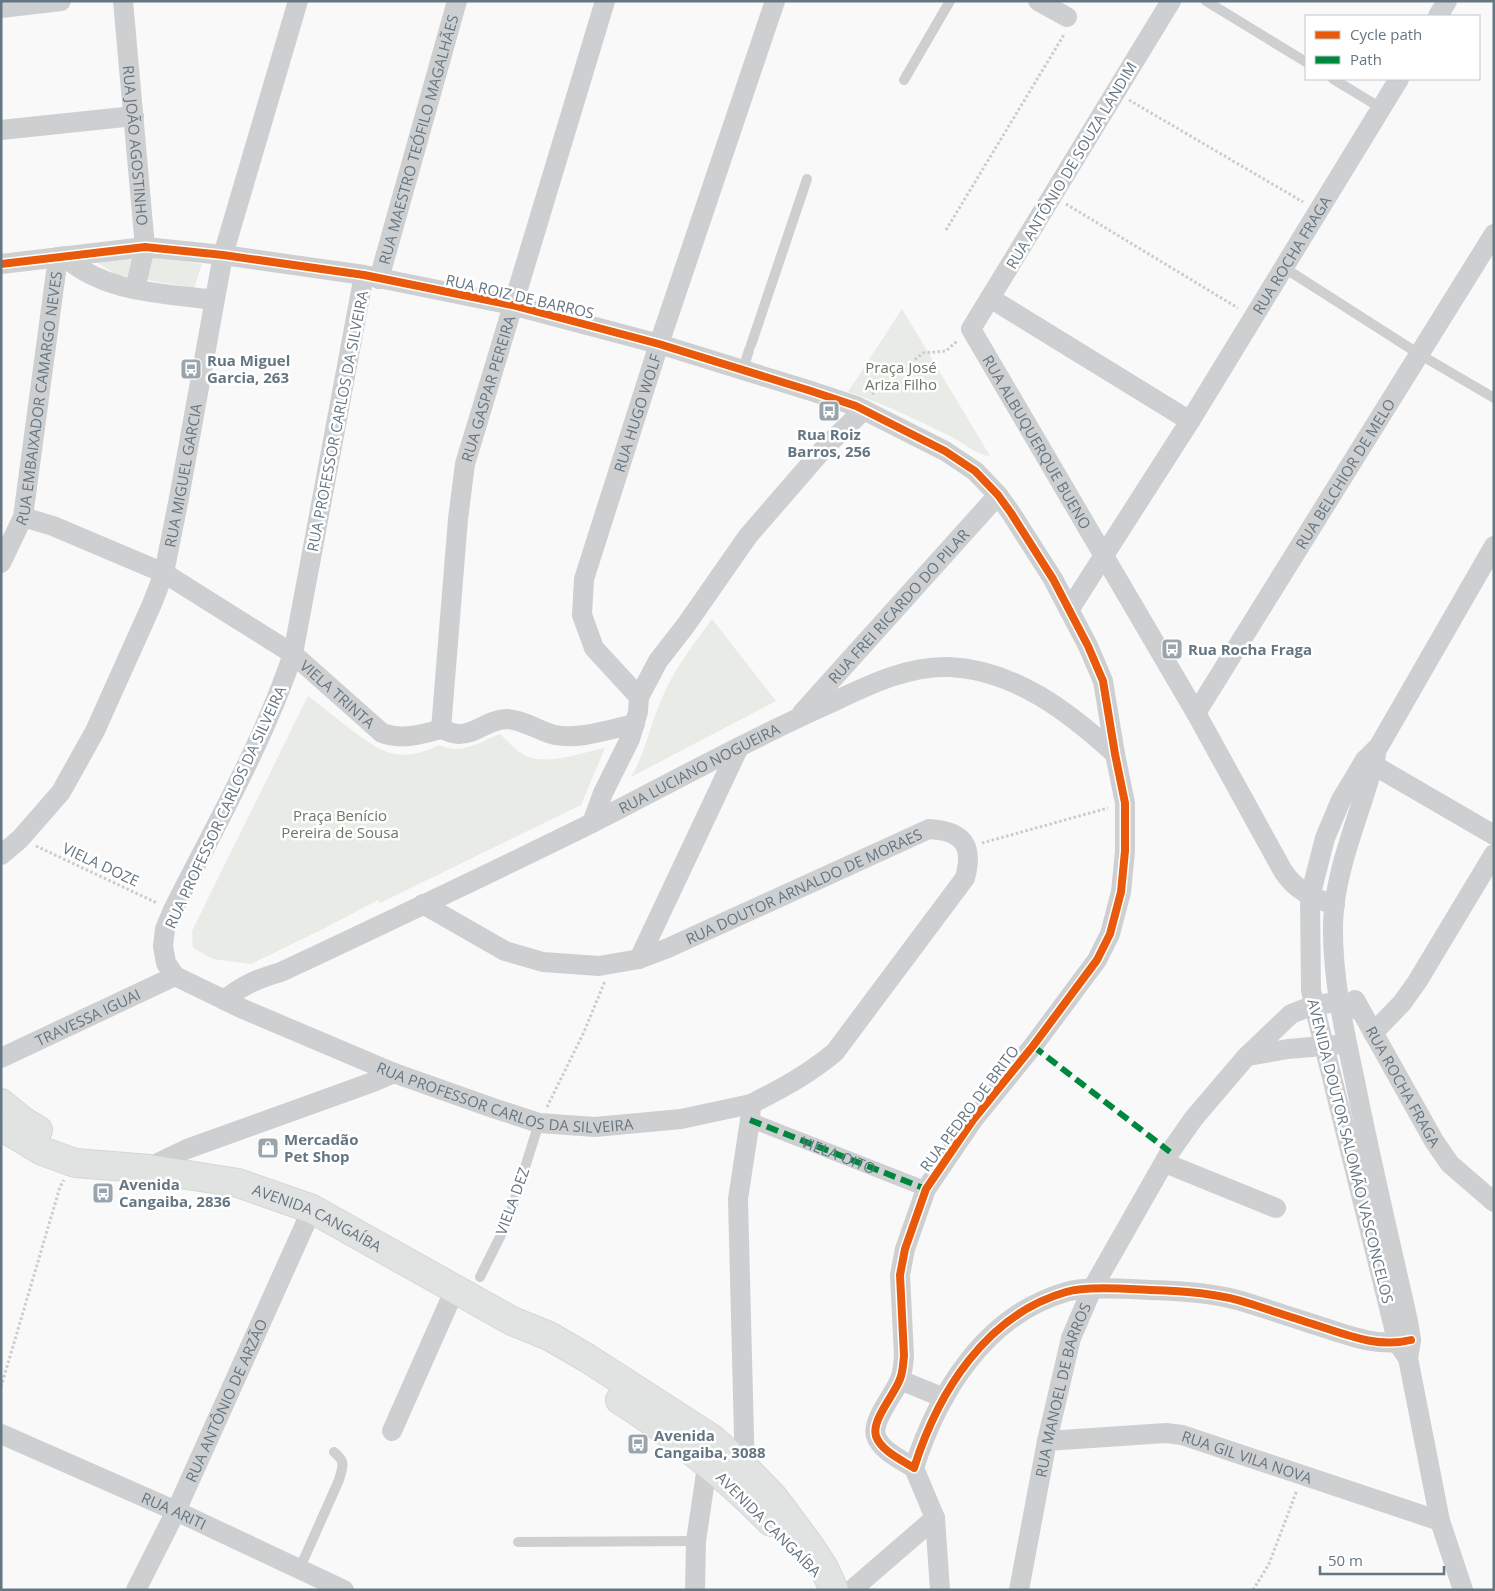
<svg xmlns="http://www.w3.org/2000/svg" width="1495" height="1591" font-family="'Open Sans',sans-serif">
	<rect width="100%" height="100%" fill="#f9f9f9"/>
	<g fill="#e8ebe6">
		<polygon points="160,258 202,264 194,288 117,275 93,260"/>
		<path d="M902,309L990,456C975,454 965,444 952,437C919,421 883,403 848,392Z"/>
		<path d="M712,619L776,701L631,777C646,752 650,724 662,698C674,669 694,644 712,619Z"/>
		<path d="M308,696C329,711 367,746 390,753C407,757 424,753 439,745C460,756 480,742 500,734C508,741 515,750 524,755C546,767 582,752 605,748L581,805L380,903L378,900L325,928L251,964L213,959L193,948L192,931Z"/>
	</g>
	<g fill="none" stroke-linecap="round" stroke-linejoin="round">
		<g stroke="#d5d6d7" stroke-width="30">
			<g id="secondary">
				<polyline points="1,1103 23,1121 38,1130"/>
				<path id="s22" d="M1,1126L42,1151L75,1163L150,1169L238,1183L312,1209L512,1321L549,1336L587,1358L711,1438L745,1468L774,1498L809,1545L824,1568L834,1590"/>
				<path d="M620,1400C674,1435 726,1476 771,1522"/>
			</g>
		</g>
		<g stroke="#cbcccd" stroke-width="3" stroke-dasharray="2.5 2.5" stroke-linecap="butt">
			<polyline points="1129,100 1303,202"/>
			<polyline points="1066,204 1238,308"/>
			<polyline points="946,230 1065,33"/>
			<polyline points="872,394 923,353 946,351 957,341"/>
			<polyline points="982,843 1108,808"/>
			<polyline points="36,846 157,903"/>
			<polyline points="547,1107 584,1032 605,981"/>
			<polyline points="1,1387 60,1187 64,1180"/>
			<polyline points="1253,1590 1269,1564 1297,1490"/>
		</g>
		<g stroke="#cecfd0" stroke-width="10">
			<polyline points="1206,1 1306,62"/>
			<polyline points="1333,79 1381,108"/>
			<polyline points="904,80 950,1"/>
			<polyline points="1283,267 1419,354 1494,398"/>
			<polyline points="751,345 807,179"/>
			<polyline points="743,370 749,350"/>
			<polyline points="480,1277 508,1221 539,1123"/>
			<polyline points="518,1542 696,1541"/>
			<path d="M299,1570L339,1480C343,1465 346,1462 334,1452"/>
		</g>
		<path stroke="#cecfd0" stroke-width="15" id="s1" d="M750,1120L926,1189"/>
		<g stroke="#cecfd0" stroke-width="20">
			<path id="s2" d="M123,1L145,247L135,289"/>
			<polyline points="1038,1 1067,17"/>
			<path id="s3" d="M1171,1L971,329L1196,713L1283,871C1296,891 1313,898 1335,905"/>
			<polyline points="1,8 61,1"/>
			<polyline points="1438,16 1447,1"/>
			<polyline points="1,130 134,116"/>
			<path d="M64,256C103,293 164,293 214,300"/>
			<path d="M1,264L145,247L223,255L364,275L512,305L659,344L811,391L856,406L945,451L975,471L998,495L1011,513L1053,579L1088,646L1103,681L1115,754L1125,803V851L1121,892L1110,934L1097,960L1033,1046L973,1120L926,1189L905,1249L900,1275L904,1356C903,1364 903,1372 900,1379C895,1394 871,1420 876,1436C881,1451 902,1460 914,1468C938,1392 986,1315 1066,1292C1087,1286 1128,1289 1150,1290C1184,1291 1218,1293 1251,1304C1273,1311 1296,1319 1319,1326C1349,1336 1380,1348 1411,1340"/>
			<path id="s4" d="M364,275L293,654C263,743 215,826 173,910L165,929L163,946L166,963L175,976L243,1009L394,1073L493,1108L539,1123L595,1127L681,1119L751,1104"/>
			<path id="s5" d="M379,279L457,1"/>
			<polyline points="990,298 1190,421"/>
			<path id="s6" d="M23,517L53,526L164,573L293,654L382,733C402,740 420,735 441,729"/>
			<path id="s7" d="M1,563L23,517L58,257"/>
			<path id="s8" d="M1069,610L1190,421L1399,79"/>
			<path id="s9" d="M639,697L594,648L582,615L584,579L659,344L775,1"/>
			<path id="s10" d="M802,713L998,495"/>
			<path id="s11" d="M1196,713L1494,234"/>
			<path id="s12" d="M441,729L458,519L465,464L605,1"/>
			<path d="M441,729C447,731 453,734 459,734C476,734 489,719 507,719C524,720 539,731 555,735C580,740 610,729 635,724"/>
			<path d="M1376,755C1363,808 1334,869 1333,924C1332,976 1344,1030 1355,1081C1371,1162 1390,1241 1408,1321L1411,1340L1408,1358L1440,1521L1463,1590"/>
			<polyline points="1365,760 1494,835"/>
			<polyline points="592,823 603,793 630,739 638,712 639,697 658,661 686,625 748,536 826,446 864,410"/>
			<path id="s13" d="M1,855L20,839L61,792L95,731L152,604L164,573L179,498L223,255L298,1"/>
			<path id="s14" d="M423,904L505,951L543,962L599,966L639,959L668,948L929,829C963,831 974,845 965,878L835,1052C809,1074 781,1089 751,1104L750,1120L738,1199L745,1475"/>
			<polyline points="639,959 739,747"/>
			<path id="s15" d="M224,1000C243,985 257,979 281,972C385,923 489,874 592,823C669,784 744,742 822,707C863,688 903,666 949,667C1015,670 1069,712 1115,754"/>
			<path id="s16" d="M1355,1000L1434,1141L1450,1164L1494,1202"/>
			<polyline points="1373,1033 1402,1003 1417,982 1494,854"/>
			<polyline points="1248,1056 1288,1049 1335,1045"/>
			<path id="s17" d="M1,1058L175,976"/>
			<polyline points="1165,1163 1276,1208"/>
			<polyline points="150,1169 160,1162 187,1149 373,1082 394,1073"/>
			<polyline points="1408,1358 1398,1344 1314,1005 1311,990 1310,897 1325,838 1341,800 1365,760 1379,746 1494,546"/>
			<polyline points="900,1380 944,1398"/>
			<polyline points="392,1431 455,1289"/>
			<path id="s18" d="M1,1434L176,1511L344,1590"/>
			<path id="s19" d="M1047,1441L1166,1433L1182,1435L1440,1521"/>
			<polyline points="914,1468 935,1518 940,1590"/>
			<polyline points="854,1588 935,1518"/>
			<path id="s20" d="M136,1590L176,1511L312,1209"/>
			<polyline points="695,1590 696,1541 709,1453"/>
			<path id="s21" d="M1019,1590L1047,1441L1071,1338L1092,1289L1170,1152L1194,1118L1246,1057L1291,1014L1314,1005L1340,1002L1360,1011"/>
		</g>
		<use href="#secondary" stroke="#e1e2e2" stroke-width="28"/>
		<g stroke="#00873e" stroke-width="6" stroke-dasharray="12 6" stroke-linecap="butt">
			<polyline points="1033,1046 1170,1152"/>
			<polyline points="750,1120 926,1189"/>
		</g>
		<g stroke="#fff" stroke-width="11">
			<path id="cycleway" d="M1,264L145,247L223,255L364,275L512,305L659,344L811,391L856,406L945,451L975,471L998,495L1011,513L1053,579L1088,646L1103,681L1115,754L1125,803V851L1121,892L1110,934L1097,960L1033,1046L973,1120L926,1189L905,1249L900,1275L904,1356C903,1364 903,1372 900,1379C895,1394 871,1420 876,1436C881,1451 902,1460 914,1468C938,1392 986,1315 1066,1292C1087,1286 1128,1289 1150,1290C1184,1291 1218,1293 1251,1304C1273,1311 1296,1319 1319,1326C1349,1336 1380,1348 1411,1340"/>
		</g>
		<use href="#cycleway" stroke="#e8590c" stroke-width="8"/>
	</g>
	<defs>
		<g id="bus-square" transform="scale(1.125)"><rect x="-9" y="-9" width="18" height="18" rx="4" fill="#99a4ac" stroke="#fff"/><path d="M-5-6H5V4H4V6H2V4H-2V6H-4V4H-5ZM-3.5-4V0h7V-4ZM-3.5 1.2v1.5H-2V1.2ZM2 1.2v1.5H3.5V1.2Z" fill="#fff"/></g>
		<g id="shop-square" transform="scale(1.125)"><rect x="-9" y="-9" width="18" height="18" rx="4" fill="#99a4ac" stroke="#fff"/><path d="M-5-2.5h2.3a2.7 3.5 0 0 1 5.4 0H5L5.5 6h-11ZM-1.5-2.5h3a1.5 2.3 0 0 0-3 0Z" fill="#fff"/></g>
	</defs>
	<g fill-rule="evenodd">
		<use href="#bus-square" x="191" y="369"/>
		<use href="#bus-square" x="829" y="411"/>
		<use href="#bus-square" x="1172" y="649"/>
		<use href="#shop-square" x="268" y="1148"/>
		<use href="#bus-square" x="103" y="1193"/>
		<use href="#bus-square" x="638" y="1444"/>
	</g>
	<g text-anchor="middle" dominant-baseline="central" stroke-width="5" stroke-linejoin="round" paint-order="stroke">
		<g font-size="15" fill="#657683" stroke="#fff">
			<text stroke="none"><textPath href="#s5" startOffset="145">RUA MAESTRO TEÓFILO MAGALHÃES</textPath></text>
			<text stroke="none"><textPath href="#s2" startOffset="145">RUA JOÃO AGOSTINHO</textPath></text>
			<text transform="translate(1071 165) rotate(-59)">RUA ANTÔNIO DE SOUZA LANDIM</text>
			<text stroke="none"><textPath href="#s8" startOffset="419">RUA ROCHA FRAGA</textPath></text>
			<text transform="translate(520 296) rotate(13)">RUA ROIZ DE BARROS</text>
			<text stroke="none"><textPath href="#s12" startOffset="345">RUA GASPAR PEREIRA</textPath></text>
			<text stroke="none"><textPath href="#s7" startOffset="171">RUA EMBAIXADOR CAMARGO NEVES</textPath></text>
			<text stroke="none"><textPath href="#s9" startOffset="312">RUA HUGO WOLF</textPath></text>
			<text transform="translate(337 421) rotate(-79)">RUA PROFESSOR CARLOS DA SILVEIRA</text>
			<text stroke="none"><textPath href="#s3" startOffset="515">RUA ALBUQUERQUE BUENO</textPath></text>
			<text stroke="none"><textPath href="#s11" startOffset="282">RUA BELCHIOR DE MELO</textPath></text>
			<text stroke="none"><textPath href="#s13" startOffset="429">RUA MIGUEL GARCIA</textPath></text>
			<text stroke="none"><textPath href="#s10" startOffset="144">RUA FREI RICARDO DO PILAR</textPath></text>
			<text stroke="none"><textPath href="#s6" startOffset="364">VIELA TRINTA</textPath></text>
			<text stroke="none"><textPath href="#s15" startOffset="529">RUA LUCIANO NOGUEIRA</textPath></text>
			<text transform="translate(225 807) rotate(-65)">RUA PROFESSOR CARLOS DA SILVEIRA</text>
			<text transform="translate(101 864) rotate(25)">VIELA DOZE</text>
			<text stroke="none"><textPath href="#s14" startOffset="411">RUA DOUTOR ARNALDO DE MORAES</textPath></text>
			<text stroke="none"><textPath href="#s17" startOffset="96">TRAVESSA IGUAI</textPath></text>
			<text stroke="none"><textPath href="#s16" startOffset="99">RUA ROCHA FRAGA</textPath></text>
			<text stroke="none"><textPath href="#s4" startOffset="1094">RUA PROFESSOR CARLOS DA SILVEIRA</textPath></text>
			<text transform="translate(969 1108) rotate(-53)">RUA PEDRO DE BRITO</text>
			<text transform="translate(1351 1151) rotate(76)">AVENIDA DOUTOR SALOMÃO VASCONCELOS</text>
			<text stroke="none"><textPath href="#s1" startOffset="95">VIELA OITO</textPath></text>
			<text transform="translate(512 1201) rotate(-70)">VIELA DEZ</text>
			<text stroke="none"><textPath href="#s22" startOffset="334">AVENIDA CANGAÍBA</textPath></text>
			<text stroke="none"><textPath href="#s21" startOffset="205">RUA MANOEL DE BARROS</textPath></text>
			<text stroke="none"><textPath href="#s20" startOffset="210">RUA ANTÔNIO DE ARZÃO</textPath></text>
			<text stroke="none"><textPath href="#s19" startOffset="204">RUA GIL VILA NOVA</textPath></text>
			<text stroke="none"><textPath href="#s18" startOffset="189">RUA ARITI</textPath></text>
			<text transform="translate(769 1524) rotate(45)">AVENIDA CANGAÍBA</text>
		</g>
		<g font-size="15" font-weight="bold" fill="#657683" stroke="#fff" text-anchor="start">
			<text x="207" y="360">Rua Miguel<tspan x="207" dy="17">Garcia, 263</tspan></text>
			<text x="829" y="434" text-anchor="middle">Rua Roiz<tspan x="829" dy="17">Barros, 256</tspan></text>
			<text x="1188" y="649">Rua Rocha Fraga</text>
			<text x="284" y="1139">Mercadão<tspan x="284" dy="17">Pet Shop</tspan></text>
			<text x="119" y="1184">Avenida<tspan x="119" dy="17">Cangaiba, 2836</tspan></text>
			<text x="654" y="1435">Avenida<tspan x="654" dy="17">Cangaiba, 3088</tspan></text>
		</g>
		<g font-size="15" fill="#687a64" stroke="#fff">
			<text x="901" y="367">Praça José<tspan x="901" dy="17">Ariza Filho</tspan></text>
			<text x="340" y="815">Praça Benício<tspan x="340" dy="17">Pereira de Sousa</tspan></text>
		</g>
	</g>
	<rect width="1495" height="1591" fill="none" stroke="#657683" stroke-width="5"/>
	<rect x="1305" y="15" width="175" height="65" fill="#ffffff" stroke="#c1c8cd"/>
	<rect x="1315" y="31" width="25" height="8" fill="#e8590c" stroke="#c1c8cd"/>
	<text x="1350" y="40" font-size="15" fill="#657683">Cycle path</text>
	<rect x="1315" y="56" width="25" height="8" fill="#00873e" stroke="#c1c8cd"/>
	<text x="1350" y="65" font-size="15" fill="#657683">Path</text>
	<path d="M1320 1566v8h124v-8" fill="none" stroke="#657683" stroke-width="2.5"/>
	<text x="1328" y="1566" font-size="15" fill="#657683" stroke="#ffffff" stroke-width="4" paint-order="stroke">50 m</text>
</svg>
